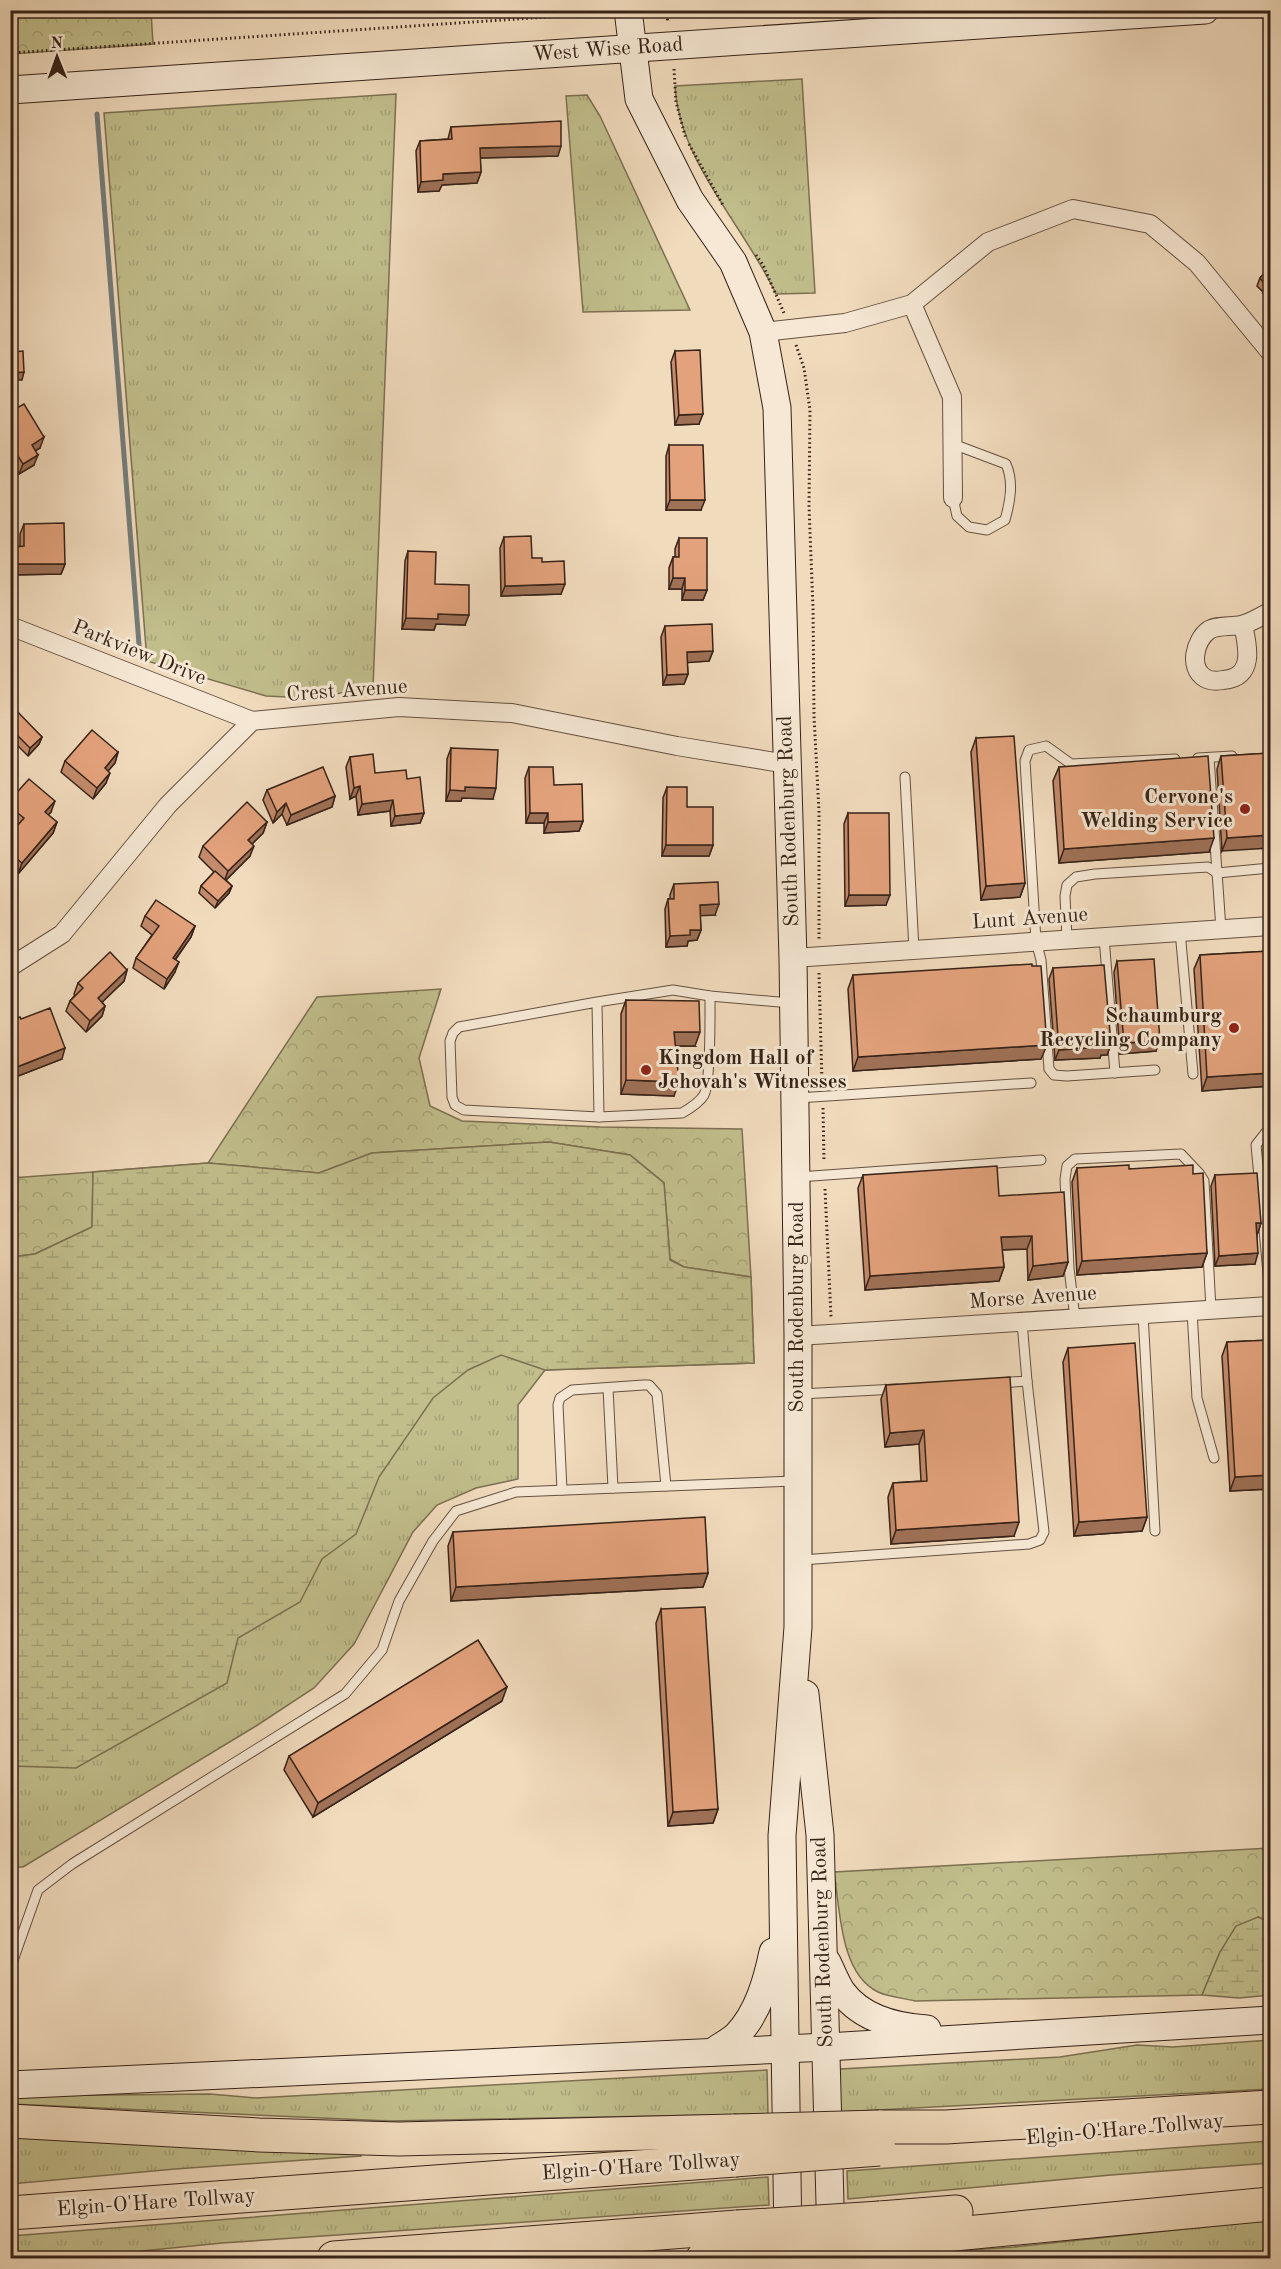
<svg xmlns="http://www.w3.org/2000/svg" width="1281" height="2269" font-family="'Old Standard TT',serif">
	<defs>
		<pattern id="grass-tufts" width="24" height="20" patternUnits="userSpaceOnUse" patternTransform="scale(1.5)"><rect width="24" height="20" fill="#c1be8c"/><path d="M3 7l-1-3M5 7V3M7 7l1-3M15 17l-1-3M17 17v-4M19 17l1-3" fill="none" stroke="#a6a378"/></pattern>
		<pattern id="forest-crowns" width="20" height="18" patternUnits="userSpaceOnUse" patternTransform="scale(1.5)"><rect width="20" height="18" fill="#c1be8c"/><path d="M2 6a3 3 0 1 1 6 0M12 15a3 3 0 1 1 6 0" fill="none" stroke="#a6a378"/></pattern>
		<pattern id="wetland-marsh" width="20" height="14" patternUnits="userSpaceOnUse" patternTransform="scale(1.5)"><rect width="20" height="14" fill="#c1be8c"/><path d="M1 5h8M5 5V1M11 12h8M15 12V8" fill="none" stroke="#a6a378"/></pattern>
	</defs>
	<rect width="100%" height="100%" fill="#f1dbbd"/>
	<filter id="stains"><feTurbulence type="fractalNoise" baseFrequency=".00333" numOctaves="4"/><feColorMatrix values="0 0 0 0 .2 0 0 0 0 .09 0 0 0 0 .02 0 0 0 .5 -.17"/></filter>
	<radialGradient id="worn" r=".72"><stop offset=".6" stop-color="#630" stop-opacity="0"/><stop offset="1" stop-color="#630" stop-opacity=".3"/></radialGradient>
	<g fill="url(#grass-tufts)" stroke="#7c7052" stroke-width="1.5">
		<path d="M802,79L815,293L776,294C745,227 679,162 675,86Z"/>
		<polygon points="396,94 373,688 309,698 266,696 147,661 104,113"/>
		<polygon points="587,95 600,116 690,310 583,312 566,96"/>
		<polygon points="208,1163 684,1267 751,1277 754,1363 545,1370 518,1405 518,1479 476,1488 437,1505 413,1532 354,1644 314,1688 256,1726 23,1867 11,1867 10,1257 92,1227 93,1172"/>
		<polygon points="1270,2040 1270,2089 840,2112 840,2069 1060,2057 1137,2045 1173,2047"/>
		<polygon points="767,2070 768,2114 390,2121 11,2104 11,2096 210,2094 256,2098"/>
		<polygon points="11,2135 360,2152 361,2156 175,2169 11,2184"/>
		<polygon points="1270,2141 1270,2163 1111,2175 848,2199 847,2171"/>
		<polygon points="768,2177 769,2205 222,2243 72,2258 11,2258 11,2236"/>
		<polygon points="1270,2220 1270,2258 856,2258 1014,2247"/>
	</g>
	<g fill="url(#forest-crowns)" stroke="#7c7052" stroke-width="1.5">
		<polygon points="11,10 151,11 153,44 11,54"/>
		<polygon points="441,989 419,1058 430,1106 462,1121 600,1127 742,1129 751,1277 684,1267 670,1259 664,1183 630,1155 549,1142 372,1153 319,1173 208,1163 317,997"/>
		<polygon points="93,1172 92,1227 35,1254 11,1257 11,1178"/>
		<path d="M1270,1848V1922L1258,1917L1220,1952L1202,1995L915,2001C903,1998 889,1997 878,1992C840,1974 840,1909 834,1872Z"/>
	</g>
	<g fill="url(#wetland-marsh)" stroke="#7c7052" stroke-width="1.5">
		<polygon points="549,1142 630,1155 664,1183 670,1260 684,1267 751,1277 754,1363 545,1370 501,1355 468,1370 433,1398 379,1477 356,1534 322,1559 300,1602 238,1638 227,1683 76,1768 11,1766 11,1257 35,1254 92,1227 93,1172 208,1163 319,1173 372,1153"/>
		<polygon points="1258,1917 1270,1922 1270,1995 1239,1998 1202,1995 1220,1952 1236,1926"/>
	</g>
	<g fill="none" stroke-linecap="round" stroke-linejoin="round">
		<polyline stroke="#747d7a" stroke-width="5" points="97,114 140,657"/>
		<g stroke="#655041" stroke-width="11">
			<g id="lane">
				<path d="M953,444L1006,464C1014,482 1010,502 1005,520L987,530L969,527L957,516L953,498"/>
				<polyline points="1198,758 1232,756"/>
				<polyline points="1209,758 1221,929"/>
				<polyline points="905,777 914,950"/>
				<polyline points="1180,931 1193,1074"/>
				<polyline points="1104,937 1115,1073"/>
				<polyline points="1067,939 1065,896 1067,885 1076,877 1095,874 1208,867 1217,873 1270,868"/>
				<polyline points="597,1002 599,1117 464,1110 455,1105 452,1097 450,1041 453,1033 459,1027 597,1002 673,990 710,996 791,1003"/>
				<polyline points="1155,1070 1067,1076 1054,1075 1049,1069 1041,960 1036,941 1025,761 1029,750 1046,746 1071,764 1175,759"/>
				<polyline points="797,1098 1031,1083"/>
				<path d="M599,1117L682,1113C689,1109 699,1103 704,1095C711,1082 710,1015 710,996"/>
				<polyline points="1270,1131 1267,1131 1256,1145 1270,1294"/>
				<polyline points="798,1177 1041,1160"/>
				<polyline points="1192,1311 1197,1398 1214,1458"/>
				<polyline points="1143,1314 1155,1531"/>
				<polyline points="1075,1318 1069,1268 1065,1179 1067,1166 1075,1159 1181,1154 1199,1173 1204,1181 1211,1309"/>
				<polyline points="998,1383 1027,1381 1022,1322"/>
				<polyline points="608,1388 613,1488"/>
				<polyline points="800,1394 897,1389"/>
				<polyline points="562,1490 558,1405 560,1398 572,1390 643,1385 649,1385 657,1394 666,1486"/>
				<polyline points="801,1560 1029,1544 1040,1540 1044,1532 1027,1381"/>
				<polyline points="10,1969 38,1890 72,1864 345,1694 382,1650 399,1601 433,1541 456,1511 516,1492 794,1481"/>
			</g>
		</g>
		<g stroke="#655041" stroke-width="20">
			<g id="street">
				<polyline points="912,304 952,397 953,498"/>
				<polyline points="763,332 845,323 912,304 988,242 1073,209 1150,224 1197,263 1270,352"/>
				<path d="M1243,625C1248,646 1255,678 1223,680C1217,681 1210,681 1205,678C1188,668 1195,640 1209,630C1217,625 1231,627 1241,625C1251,623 1261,616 1270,612"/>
				<polyline points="10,626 252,721"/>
				<polyline points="793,958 1270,926"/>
				<polyline points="10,967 62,934 168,805 252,721 399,707 512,713 677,746 787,764"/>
				<polyline points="798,1336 1270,1306"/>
			</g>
		</g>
		<g stroke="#362218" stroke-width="29">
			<g id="secondary">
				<polyline points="628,10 639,99 690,200 733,262 763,332 777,408 793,958 798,1336 798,1627 782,1836 788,2242"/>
				<polyline points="10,90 1205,10"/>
				<polyline points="805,1694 820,1835 831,2240"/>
				<path d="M827,1962C832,1972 836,1983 842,1992C862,2019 895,2027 927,2029"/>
				<path d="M713,2052C720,2046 730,2042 737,2035C758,2013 767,1981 773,1952"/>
				<polyline points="10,2085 827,2047 1270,2020"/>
			</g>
		</g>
		<g stroke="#362218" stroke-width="35">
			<g id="highway">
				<polyline points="10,2121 259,2135 399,2139 734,2131"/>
				<polyline points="879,2127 946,2127 1270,2107"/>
				<polyline points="10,2213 735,2160"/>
				<polyline points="880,2218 956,2212"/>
				<polyline points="881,2241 1270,2204"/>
				<polyline points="334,2258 737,2227"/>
				<polyline points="703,2258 737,2255"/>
			</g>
		</g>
		<g stroke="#362218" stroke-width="3" stroke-dasharray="1.5 3" stroke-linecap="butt">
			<polyline points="666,10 668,23"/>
			<polyline points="10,53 607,13"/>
			<polyline points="674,69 676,102 686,139"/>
			<polyline points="689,144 724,207"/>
			<polyline points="756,255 763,265 784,313"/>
			<polyline points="796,345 804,368 810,410 809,506 813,608 814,716 819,812 819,939"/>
			<polyline points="819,973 822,1083"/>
			<polyline points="823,1108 824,1161"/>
			<polyline points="825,1189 831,1317"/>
		</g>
		<use href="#lane" stroke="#f6e8d4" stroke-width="9"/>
		<use href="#street" stroke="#f6e8d4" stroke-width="18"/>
		<use href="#secondary" stroke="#f6e8d4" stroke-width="27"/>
		<use href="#highway" stroke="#f1dbbd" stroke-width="33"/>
		<g stroke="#362218" stroke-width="35" stroke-linecap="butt">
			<g id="highway-bridge">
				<polyline points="734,2131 879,2127"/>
				<polyline points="735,2160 879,2149"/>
				<polyline points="737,2227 880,2218"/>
				<polyline points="737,2255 881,2241"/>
			</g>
		</g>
		<use href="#highway-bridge" stroke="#f1dbbd" stroke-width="33"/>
	</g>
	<g fill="#c38b6b" stroke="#362218" stroke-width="1.5">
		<polygon points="451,127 558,156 480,158 481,172 477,183 442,185 439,191 418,192 416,151 420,141 448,139"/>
		<polygon points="1270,267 1270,286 1263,292 1257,286 1260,278"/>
		<polygon points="675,351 699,424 675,425 671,362"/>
		<polygon points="10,398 40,448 35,451 34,465 19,474 14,466 10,469"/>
		<polygon points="669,445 701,510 666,510 666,456"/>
		<polygon points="24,524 65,564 61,574 10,575 10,556 14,547 20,547 20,534"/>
		<polygon points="504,537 532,558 542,562 561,594 501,596 500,548"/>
		<polygon points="679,538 707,590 703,600 682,600 682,589 669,589 669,568 673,557 675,557 675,549"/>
		<polygon points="408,551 435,584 465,625 436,624 434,630 402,629 405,561"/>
		<polygon points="665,626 713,651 709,661 687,662 688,674 684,684 663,685 661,637"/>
		<polygon points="10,708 42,737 39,744 28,756 10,738"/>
		<polygon points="976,738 1025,883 1020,897 981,900 971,752"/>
		<polygon points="451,748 493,799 462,798 461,801 446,801 447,759"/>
		<polygon points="118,752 115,763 108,771 106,783 93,799 61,772 65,761"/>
		<polygon points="1270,753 1222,851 1217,769 1221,756"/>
		<polygon points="350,757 375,773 407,779 424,813 420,823 391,826 390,811 358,815 356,796 350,799 346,767"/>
		<polygon points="529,767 554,785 583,821 579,831 544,833 544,823 526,823 525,778"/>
		<polygon points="1059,767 1209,852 1059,863 1053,781"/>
		<polygon points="667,787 687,807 713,845 709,856 662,856 663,798"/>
		<polygon points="267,790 335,796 332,807 287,825 282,814 273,823 263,800"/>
		<polygon points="10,800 51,812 48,815 57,822 53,833 18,874 10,867 10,834 17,826 10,821"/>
		<polygon points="848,813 886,905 845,906 844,824"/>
		<polygon points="267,822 263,833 252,844 250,856 226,880 232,886 229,893 215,908 199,893 201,886 214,872 199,857 203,846"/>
		<polygon points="674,884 715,915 700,915 701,930 697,940 688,941 687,946 666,947 665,909 668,899 670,899 670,895"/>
		<polygon points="145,916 195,926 191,937 176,959 175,972 164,989 133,968 136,958 152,935 141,926"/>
		<polygon points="1270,951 1270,1086 1202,1091 1194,969 1200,955"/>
		<polygon points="1117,961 1156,1051 1120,1054 1114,972"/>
		<polygon points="1053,968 1111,1044 1107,1055 1101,1055 1100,1058 1055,1060 1049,979"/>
		<polygon points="127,970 124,981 102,1002 105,1006 102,1016 86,1032 66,1011 70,1001 75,995 74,994 78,983"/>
		<polygon points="853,975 1041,1059 853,1071 848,989"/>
		<polygon points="626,1000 695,1046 676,1046 674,1096 621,1094 621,1014"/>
		<polygon points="21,1019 62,1059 13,1078 10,1070 10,1021"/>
		<polygon points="1269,1136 1270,1136 1270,1227 1264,1150"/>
		<polygon points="1077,1168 1129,1169 1193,1174 1207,1253 1202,1267 1077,1275 1072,1182"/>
		<polygon points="863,1175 999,1196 1068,1262 1063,1276 1028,1280 1027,1249 1002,1250 1004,1267 999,1281 865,1290 858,1188"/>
		<polygon points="1215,1175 1261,1223 1257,1233 1255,1264 1215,1266 1211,1186"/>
		<polygon points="1270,1340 1270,1489 1230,1491 1222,1356 1227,1342"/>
		<polygon points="1068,1348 1147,1517 1142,1531 1074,1536 1063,1362"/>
		<polygon points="886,1385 1014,1536 891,1544 888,1497 893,1483 921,1481 919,1444 885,1447 881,1399"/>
		<polygon points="453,1532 708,1573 703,1587 451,1601 448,1546"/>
		<polygon points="661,1609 718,1809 713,1823 668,1826 656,1623"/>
		<polygon points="502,1701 313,1817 284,1770 289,1756"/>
	</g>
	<g fill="#9f7157" stroke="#362218" stroke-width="1.5">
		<polygon points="561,146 558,156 476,158 480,148"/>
		<polygon points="481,172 477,183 442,185 439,191 418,192 421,182 443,174"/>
		<polygon points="1270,281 1270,286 1263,292 1265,285"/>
		<polygon points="24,372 22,380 10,380 10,373"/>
		<polygon points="703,414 699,424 675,425 679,415"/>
		<polygon points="44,437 40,448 28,455 32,445"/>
		<polygon points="38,455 34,465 19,474 23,464"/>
		<polygon points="18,456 14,466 10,469 10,463 12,459"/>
		<polygon points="670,500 705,500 701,510 666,510"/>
		<polygon points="14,564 65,564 61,574 10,575"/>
		<polygon points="673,578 685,578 682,589 669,589"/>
		<polygon points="565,584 561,594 501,596 505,586"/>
		<polygon points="685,590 707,590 703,600 682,600"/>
		<polygon points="438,614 469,615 465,625 436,624 434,630 402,629 406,618"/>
		<polygon points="713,651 709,661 683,663 687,652"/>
		<polygon points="688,674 684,684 663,685 667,675"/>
		<polygon points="42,737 39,744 28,756 30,748"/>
		<polygon points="118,752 115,763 101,779 105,768"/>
		<polygon points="110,773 106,783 93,799 97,788"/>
		<polygon points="360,786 356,796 350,799 354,788"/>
		<polygon points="465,787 496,788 493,799 462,798 461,801 446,801 450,790"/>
		<polygon points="335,796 332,807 287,825 291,815"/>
		<polygon points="393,800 390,811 358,815 362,804"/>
		<polygon points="55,801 51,812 41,823 45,812"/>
		<polygon points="286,803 282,814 273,823 277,812"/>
		<polygon points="424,813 420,823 391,826 395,816"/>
		<polygon points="530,813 548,813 544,823 526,823"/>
		<polygon points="583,821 579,831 544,833 548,822"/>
		<polygon points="57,822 53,833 18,874 22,863"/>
		<polygon points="267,822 263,833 245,851 248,840"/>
		<polygon points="1270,835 1270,848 1222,851 1227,838"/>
		<polygon points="1214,838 1209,852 1059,863 1064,849"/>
		<polygon points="666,845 713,845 709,856 662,856"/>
		<polygon points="254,846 250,856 224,882 228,871"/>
		<polygon points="1025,883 1020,897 981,900 986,886"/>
		<polygon points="232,886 229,893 215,908 218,901"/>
		<polygon points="849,895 890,895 886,905 845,906"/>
		<polygon points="719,904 715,915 696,916 700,905"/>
		<polygon points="195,926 191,937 169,968 173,958"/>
		<polygon points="690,930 701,930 697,940 688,941 687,946 666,947 670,936"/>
		<polygon points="179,962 175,972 164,989 167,979"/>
		<polygon points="127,970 124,981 95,1009 98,998"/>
		<polygon points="105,1006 102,1016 86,1032 90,1021"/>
		<polygon points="674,1032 700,1032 695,1046 669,1046"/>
		<polygon points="1160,1041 1156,1051 1120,1054 1124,1043"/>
		<polygon points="1111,1044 1107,1055 1101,1055 1100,1058 1055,1060 1059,1050"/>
		<polygon points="1047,1045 1041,1059 853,1071 858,1057"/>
		<polygon points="65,1048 62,1059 13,1078 17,1067"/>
		<polygon points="1270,1073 1270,1086 1202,1091 1207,1077"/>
		<polygon points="626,1080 679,1082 674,1096 621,1094"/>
		<polygon points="1256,1223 1261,1223 1258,1233 1252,1234"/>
		<polygon points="1032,1236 1027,1249 997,1250 1001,1237"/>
		<polygon points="1207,1253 1202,1267 1077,1275 1082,1261"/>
		<polygon points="1258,1253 1255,1264 1215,1266 1219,1256"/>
		<polygon points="1068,1262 1063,1276 1028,1280 1033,1266"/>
		<polygon points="1004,1267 999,1281 865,1290 870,1276"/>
		<polygon points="924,1430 919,1444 885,1447 890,1433"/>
		<polygon points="1270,1475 1270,1489 1230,1491 1235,1477"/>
		<polygon points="1147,1517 1142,1531 1074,1536 1079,1522"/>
		<polygon points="1019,1522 1014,1536 891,1544 896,1530"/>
		<polygon points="708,1573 703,1587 451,1601 456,1587"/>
		<polygon points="507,1687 502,1701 313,1817 318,1803"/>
		<polygon points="718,1809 713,1823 668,1826 673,1812"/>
	</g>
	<g fill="#e3a27c" stroke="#362218" stroke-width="1.5">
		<polygon points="561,121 561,146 480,148 481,172 443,174 443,180 421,182 420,141 452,139 451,127"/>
		<polygon points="1270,267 1270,281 1265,285 1260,278"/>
		<polygon points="10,331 12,331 13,352 23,351 24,372 10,373"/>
		<polygon points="700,350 703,414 679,415 675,351"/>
		<polygon points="10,398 17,408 24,404 44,437 32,445 38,455 23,464 18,456 12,459 10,457"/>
		<polygon points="669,445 703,445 705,500 670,500"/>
		<polygon points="64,523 65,564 14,564 14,547 24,546 24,524"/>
		<polygon points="531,536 532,558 542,558 542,562 564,561 565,584 505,586 504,537"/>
		<polygon points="679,538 707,538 707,590 685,590 685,578 673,578 673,557 679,557"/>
		<polygon points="408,551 436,552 435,584 469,585 469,615 438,614 438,619 406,618"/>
		<polygon points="712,624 713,651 687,652 688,674 667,675 665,626"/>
		<polygon points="12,706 42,737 30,748 10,728 10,708"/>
		<polygon points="92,730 118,752 105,768 110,773 97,788 65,761"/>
		<polygon points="1014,736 1025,883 986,886 976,738"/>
		<polygon points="451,748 498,750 496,788 465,787 465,791 450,790"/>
		<polygon points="1270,753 1270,835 1227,838 1221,756"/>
		<polygon points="373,754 375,773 406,770 407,779 420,777 424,813 395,816 393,800 362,804 360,786 354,788 350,757"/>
		<polygon points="1208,756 1214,838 1064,849 1059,767"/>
		<polygon points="323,767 335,796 291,815 286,803 277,812 267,790"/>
		<polygon points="529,767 553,767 554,785 582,784 583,821 548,822 548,813 530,813"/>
		<polygon points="29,779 55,801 45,812 57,822 22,863 10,853 10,834 24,818 10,807 10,800"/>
		<polygon points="667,787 687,787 687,807 713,807 713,845 666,845"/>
		<polygon points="247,802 267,822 248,840 254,846 228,871 203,846"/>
		<polygon points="848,813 889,813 890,895 849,895"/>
		<polygon points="215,871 232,886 218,901 201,886"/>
		<polygon points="718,882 719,904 700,905 701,930 690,930 690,935 670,936 668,899 674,899 674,884"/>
		<polygon points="156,900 195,926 173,958 179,962 167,979 136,958 159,926 145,916"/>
		<polygon points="1270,951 1270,1073 1207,1077 1200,955"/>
		<polygon points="110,952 127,970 98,998 105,1006 90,1021 70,1001 83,988 78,983"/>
		<polygon points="1154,959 1160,1041 1124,1043 1117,961"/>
		<polygon points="1032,964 1032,966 1041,966 1047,1045 858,1057 853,975"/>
		<polygon points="1104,965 1111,1044 1104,1045 1104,1047 1059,1050 1053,968"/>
		<polygon points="626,1000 699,1001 700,1032 674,1032 679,1082 626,1080"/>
		<polygon points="50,1008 65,1048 17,1067 10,1050 10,1021 20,1017 21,1019"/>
		<polygon points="1269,1136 1270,1136 1270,1154"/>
		<polygon points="1129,1165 1129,1169 1193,1165 1193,1174 1203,1173 1207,1253 1082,1261 1077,1168"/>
		<polygon points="997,1166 999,1196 1064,1192 1068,1262 1033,1266 1032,1236 1001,1237 1004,1267 870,1276 863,1175"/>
		<polygon points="1257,1173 1261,1223 1256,1223 1258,1253 1219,1256 1215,1175"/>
		<polygon points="1270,1340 1270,1475 1235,1477 1227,1342"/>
		<polygon points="1135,1343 1147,1517 1079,1522 1068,1348"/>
		<polygon points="1010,1377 1019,1522 896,1530 893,1483 927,1481 924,1430 890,1433 886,1385"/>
		<polygon points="705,1517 708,1573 456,1587 453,1532"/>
		<polygon points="705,1607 718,1809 673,1812 661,1609"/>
		<polygon points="478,1640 507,1687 318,1803 289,1756"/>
	</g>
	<g fill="#8f2418" stroke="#f6e8d4" stroke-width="2">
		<circle cx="1245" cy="809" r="6"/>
		<circle cx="1234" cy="1028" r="6"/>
		<circle cx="646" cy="1070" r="6"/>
	</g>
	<g text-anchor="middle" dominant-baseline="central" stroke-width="6" stroke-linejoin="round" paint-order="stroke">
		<g font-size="21" fill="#362218" stroke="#f6e8d4">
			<text transform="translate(608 50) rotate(-4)">West Wise Road</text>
			<text transform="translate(139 653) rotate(22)">Parkview Drive</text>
			<text transform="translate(347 691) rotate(-4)">Crest Avenue</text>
			<text transform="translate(789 821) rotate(-92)">South Rodenburg Road</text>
			<text transform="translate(1030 919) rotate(-4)">Lunt Avenue</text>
			<text transform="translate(1033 1298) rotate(-4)">Morse Avenue</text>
			<text transform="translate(797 1307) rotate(-90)">South Rodenburg Road</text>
			<text transform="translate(823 1942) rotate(-92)">South Rodenburg Road</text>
			<text transform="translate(1125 2130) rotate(-5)">Elgin-O'Hare Tollway</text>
			<text transform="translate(641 2167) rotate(-4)">Elgin-O'Hare Tollway</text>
			<text transform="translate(156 2203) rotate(-4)">Elgin-O'Hare Tollway</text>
		</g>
		<g font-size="21" font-weight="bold" fill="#362218" stroke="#f6e8d4" text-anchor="end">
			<text x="1233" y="797">Cervone's<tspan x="1233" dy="24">Welding Service</tspan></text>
			<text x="1222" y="1016">Schaumburg<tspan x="1222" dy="24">Recycling Company</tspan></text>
			<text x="658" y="1058" text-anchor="start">Kingdom Hall of<tspan x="658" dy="24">Jehovah's Witnesses</tspan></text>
		</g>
	</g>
	<rect width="1281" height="2269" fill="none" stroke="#f1dbbd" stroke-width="36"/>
	<rect x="12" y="12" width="1257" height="2245" fill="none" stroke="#362218" stroke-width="3"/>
	<rect x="18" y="18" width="1245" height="2233" fill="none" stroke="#362218" stroke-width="1.5"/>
	<g transform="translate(57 57) rotate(359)" stroke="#f6e8d4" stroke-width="4.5" paint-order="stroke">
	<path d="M0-4.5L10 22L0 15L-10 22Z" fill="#362218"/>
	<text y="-9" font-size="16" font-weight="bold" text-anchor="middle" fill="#362218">N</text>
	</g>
	<rect width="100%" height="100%" filter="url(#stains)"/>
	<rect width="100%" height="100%" fill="url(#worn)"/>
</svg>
